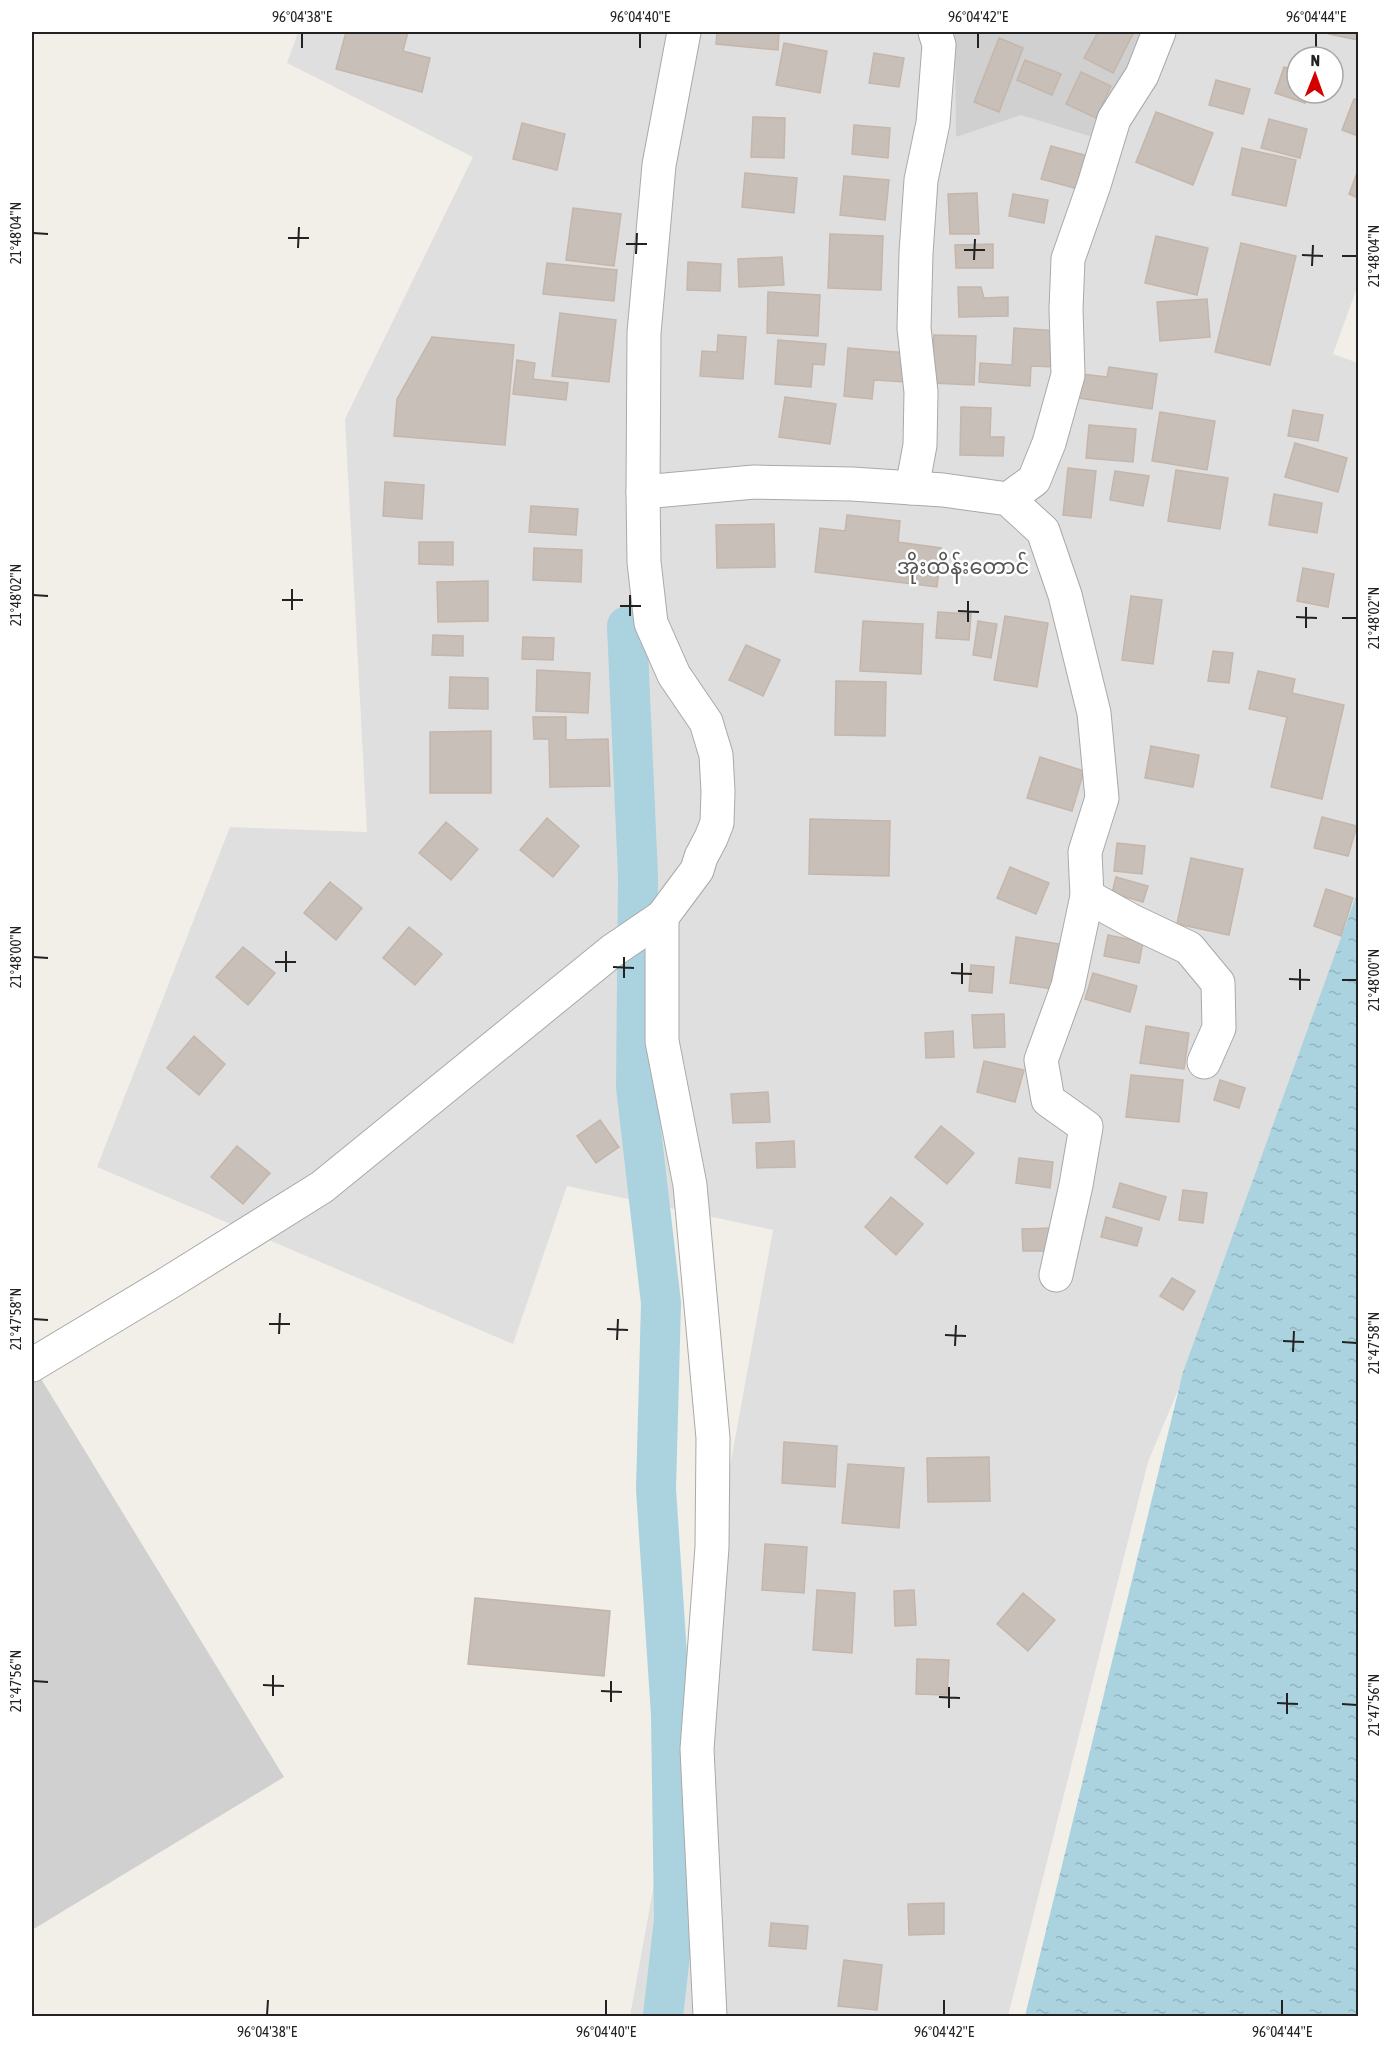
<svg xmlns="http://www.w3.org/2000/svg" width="1390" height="2048" font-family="'Asap Condensed','Noto Sans Myanmar',sans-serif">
	<defs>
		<pattern id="water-ripples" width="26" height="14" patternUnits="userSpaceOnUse" patternTransform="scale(1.5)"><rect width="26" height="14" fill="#aad3df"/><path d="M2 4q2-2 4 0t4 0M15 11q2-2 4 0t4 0" fill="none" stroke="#92b5bf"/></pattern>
	</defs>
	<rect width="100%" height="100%" fill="#f2efe9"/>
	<path fill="#e0dfdf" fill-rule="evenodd" d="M298,32H1358V285L1333,354L1358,363V930L1291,1119L1148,1462L1008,2016H630L773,1230L567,1186L513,1344L97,1167L230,827L367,832L345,419L473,157L287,63ZM1297,57H1333V93H1297Z"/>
	<g fill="#d0d0d0">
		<polygon points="955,32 1153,32 1112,143 1021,115 956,137"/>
		<polygon points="32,1364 284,1777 32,1930"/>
	</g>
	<polygon fill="url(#water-ripples)" points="1358,891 1358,2016 1025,2016 1183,1372"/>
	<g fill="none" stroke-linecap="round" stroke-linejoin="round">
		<polyline stroke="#aad3df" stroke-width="40" points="627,626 638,877 636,1087 661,1303 656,1489 671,1715 674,1920 663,2016"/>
	</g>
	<g fill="#c7bfb8" stroke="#c4b6ab" stroke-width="1.5">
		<polygon points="346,32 408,32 403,51 430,58 422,92 336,69"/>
		<polygon points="717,32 779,32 778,50 716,44"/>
		<polygon points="1098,32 1134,32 1113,73 1084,58"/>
		<polygon points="1330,32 1358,32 1358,40 1329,34"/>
		<polygon points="999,38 1023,48 999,112 974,102"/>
		<polygon points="784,43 827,51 820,93 776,85"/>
		<polygon points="874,53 904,58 899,87 869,83"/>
		<polygon points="1025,60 1061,74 1052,95 1017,80"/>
		<polygon points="1284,67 1297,71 1297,93 1308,93 1305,103 1275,93"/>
		<polygon points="1081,72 1111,86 1096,118 1066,104"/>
		<polygon points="1216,80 1250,89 1243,114 1209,105"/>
		<polygon points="1354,99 1358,100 1358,136 1342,130"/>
		<polygon points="1156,112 1213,133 1193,185 1136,162"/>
		<polygon points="753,117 785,118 784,158 751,157"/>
		<polygon points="1269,119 1307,129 1300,158 1261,148"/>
		<polygon points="522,123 565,134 557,170 513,159"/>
		<polygon points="854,125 890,128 888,158 852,154"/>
		<polygon points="1051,146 1092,157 1082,190 1041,179"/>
		<polygon points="1242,148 1296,160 1286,206 1232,195"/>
		<polygon points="1358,170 1358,198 1349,194"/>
		<polygon points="745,173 797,178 794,213 742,207"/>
		<polygon points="844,176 889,180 885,220 840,215"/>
		<polygon points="977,193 979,234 950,234 948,194"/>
		<polygon points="1013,194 1048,200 1044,223 1009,216"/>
		<polygon points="573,208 621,214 614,266 566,260"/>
		<polygon points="830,234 883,236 881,290 828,288"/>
		<polygon points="1156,236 1208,248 1197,295 1145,283"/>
		<polygon points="1241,243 1296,256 1270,365 1215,352"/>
		<polygon points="993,244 993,268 956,268 955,245"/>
		<polygon points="782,257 784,285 739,287 738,259"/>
		<polygon points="688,262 721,264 720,291 687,290"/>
		<polygon points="547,263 617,270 614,301 543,294"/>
		<polygon points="958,287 981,287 984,298 1008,297 1008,316 959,317"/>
		<polygon points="768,292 820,295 818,336 767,333"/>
		<polygon points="1207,299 1210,337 1160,341 1157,302"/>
		<polygon points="560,313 616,320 609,382 552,376"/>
		<polygon points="1014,328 1059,331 1057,367 1031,366 1030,386 979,382 980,363 1012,365"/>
		<polygon points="718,335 746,337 743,379 700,376 702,351 717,352"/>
		<polygon points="934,335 976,336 974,385 932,383"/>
		<polygon points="432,337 514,345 505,445 394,436 397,399"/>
		<polygon points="778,340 826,344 824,365 813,364 811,387 775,384"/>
		<polygon points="848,348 908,353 906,382 874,380 872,399 844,396"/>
		<polygon points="517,360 535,363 533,379 568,383 566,400 513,394"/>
		<polygon points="1109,367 1157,374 1152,409 1079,398 1083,374 1107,377"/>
		<polygon points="785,397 836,404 830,444 779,437"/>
		<polygon points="961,407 991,408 990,437 1004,437 1003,456 960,455"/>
		<polygon points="1293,410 1323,415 1318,441 1288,436"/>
		<polygon points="1160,412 1215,421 1207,470 1152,461"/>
		<polygon points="1089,425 1136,429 1133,462 1086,458"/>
		<polygon points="1295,443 1347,458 1338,492 1285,477"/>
		<polygon points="1068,468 1096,471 1091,518 1063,515"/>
		<polygon points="1176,470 1228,478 1220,529 1168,521"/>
		<polygon points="1115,471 1149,476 1143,506 1110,500"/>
		<polygon points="385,482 424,485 422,519 383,516"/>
		<polygon points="1274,494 1322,503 1317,533 1269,525"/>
		<polygon points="531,506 578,509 576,535 529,532"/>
		<polygon points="847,515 900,521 898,542 941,548 937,587 815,572 820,528 845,531"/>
		<polygon points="774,524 775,567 717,568 716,525"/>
		<polygon points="419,542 453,542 453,565 419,564"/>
		<polygon points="534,548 582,550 581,582 533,580"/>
		<polygon points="1303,568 1334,574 1328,607 1297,601"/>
		<polygon points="488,581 488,621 438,622 437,582"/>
		<polygon points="1131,596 1162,600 1153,664 1122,660"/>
		<polygon points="938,612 971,614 969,640 936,638"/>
		<polygon points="1005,616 1048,623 1037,687 994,680"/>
		<polygon points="863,621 923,624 921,674 860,671"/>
		<polygon points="978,621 997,624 991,658 973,655"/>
		<polygon points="433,635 463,636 463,656 432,655"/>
		<polygon points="523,637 554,638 553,660 522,659"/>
		<polygon points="746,645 780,660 763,696 729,680"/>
		<polygon points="1213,651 1233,653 1229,683 1208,681"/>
		<polygon points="537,670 590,673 588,713 536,711"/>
		<polygon points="1258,671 1295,679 1292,693 1344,705 1322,799 1271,787 1287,717 1249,709"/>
		<polygon points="450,677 488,678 488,709 449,708"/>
		<polygon points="836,681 886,682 885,736 835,735"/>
		<polygon points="533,717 566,717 566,740 608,739 610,786 550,787 549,739 534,739"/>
		<polygon points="491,731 491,793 430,793 430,732"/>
		<polygon points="1151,746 1199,755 1193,787 1145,778"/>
		<polygon points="1040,757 1084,771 1072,811 1027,798"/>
		<polygon points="1322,817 1357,826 1348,856 1314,848"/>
		<polygon points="547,818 579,846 553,877 520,850"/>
		<polygon points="810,819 890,821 889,876 809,874"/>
		<polygon points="446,822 478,849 451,880 419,853"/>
		<polygon points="1117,843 1145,846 1142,874 1114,871"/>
		<polygon points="1191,858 1243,869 1229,935 1177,924"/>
		<polygon points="1010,867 1049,883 1036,914 997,898"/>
		<polygon points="1116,877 1148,886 1143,902 1112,893"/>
		<polygon points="330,882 362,908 336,940 304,913"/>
		<polygon points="1326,889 1353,898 1341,936 1314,926"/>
		<polygon points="409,927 442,954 415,985 383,958"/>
		<polygon points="1108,935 1143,942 1139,963 1104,956"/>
		<polygon points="1016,937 1060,944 1053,989 1010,983"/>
		<polygon points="243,947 275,973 248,1005 216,977"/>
		<polygon points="971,965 994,967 992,993 969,991"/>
		<polygon points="1093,973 1137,986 1130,1012 1085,999"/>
		<polygon points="1004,1014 1005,1047 974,1048 972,1015"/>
		<polygon points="1146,1026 1189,1033 1184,1069 1140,1063"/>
		<polygon points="953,1031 954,1057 926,1058 925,1033"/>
		<polygon points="194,1036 225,1064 199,1095 167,1068"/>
		<polygon points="984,1061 1024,1070 1015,1102 977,1092"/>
		<polygon points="1131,1075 1183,1080 1179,1122 1126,1117"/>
		<polygon points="1220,1080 1245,1088 1239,1108 1214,1100"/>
		<polygon points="768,1092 770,1122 733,1123 731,1094"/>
		<polygon points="600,1120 619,1147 596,1163 577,1136"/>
		<polygon points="941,1126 974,1153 947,1184 915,1157"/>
		<polygon points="794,1141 795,1167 757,1168 756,1143"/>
		<polygon points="237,1146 270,1173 243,1204 211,1177"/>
		<polygon points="1019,1158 1053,1162 1050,1188 1016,1183"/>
		<polygon points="1120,1183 1166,1197 1159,1220 1113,1207"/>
		<polygon points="1183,1190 1207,1193 1203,1223 1179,1220"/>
		<polygon points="891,1197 923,1224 896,1255 865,1227"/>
		<polygon points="1106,1217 1142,1228 1137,1246 1101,1237"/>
		<polygon points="1053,1228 1054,1251 1023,1251 1022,1229"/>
		<polygon points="1172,1278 1195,1291 1183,1310 1160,1296"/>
		<polygon points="784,1442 837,1446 835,1487 782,1483"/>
		<polygon points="989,1457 990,1501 928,1502 927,1458"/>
		<polygon points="848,1464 904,1468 899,1528 842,1523"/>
		<polygon points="765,1544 807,1547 804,1593 762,1590"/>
		<polygon points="817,1590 855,1593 852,1653 813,1650"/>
		<polygon points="914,1590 916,1625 895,1626 894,1591"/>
		<polygon points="1023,1593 1055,1620 1028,1651 997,1624"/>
		<polygon points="475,1598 610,1611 604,1676 468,1664"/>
		<polygon points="917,1659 949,1660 947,1695 916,1694"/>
		<polygon points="944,1903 944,1934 909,1935 908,1904"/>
		<polygon points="771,1923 808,1926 806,1949 769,1946"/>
		<polygon points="844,1960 882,1965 877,2010 838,2006"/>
	</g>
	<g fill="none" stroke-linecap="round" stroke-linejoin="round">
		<g stroke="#a9a9a9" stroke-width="35">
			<g id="minor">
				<polyline points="684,32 659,165 644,333 643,492 644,562 651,623 674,675 706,722 716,755 718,791 717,823 711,838 701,857 697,870 662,917 662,1041 690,1185 713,1438 712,1547 697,1749 710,2016"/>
				<polyline points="912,488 920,445 921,392 914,328 916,253 921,180 933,123 939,45 935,32"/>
				<polyline points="643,492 754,482 852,484 943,490 1008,499 1043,531 1065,595 1094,713 1102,798 1085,852 1087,896 1068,986 1041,1060 1048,1100 1086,1127 1076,1185 1056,1275"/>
				<polyline points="1008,499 1034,480 1049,443 1068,375 1066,309 1068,259 1094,185 1114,119 1142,75 1159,32"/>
				<polyline points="1087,896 1132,921 1189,948 1218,983 1219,1028 1204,1062"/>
				<polyline points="32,1365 170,1282 322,1187 612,951 662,917"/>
			</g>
		</g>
		<use href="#minor" stroke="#fff" stroke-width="33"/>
	</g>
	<path fill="none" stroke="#222" stroke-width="2" d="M302,48V33M640,48V33M978,48V33M1316,48V33M33,233L48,234M288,238H309M626,244H647M298,248L299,227M964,250H985M636,254L637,233M1302,255L1323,256M1342,256H1357M974,260L975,239M1312,266L1313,245M33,595L48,596M282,600H303M620,606H641M292,610V589M958,611L979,612M630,616V595M1296,617L1317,618M1342,618H1357M968,622V601M1306,628V607M33,957L48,958M275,962H296M613,967L634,968M286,972V951M951,973L972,974M624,978V957M1289,979L1310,980M1342,980H1357M962,984V963M1300,990V969M33,1319L48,1320M269,1324H290M607,1329L628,1330M279,1334L280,1313M945,1335L966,1336M617,1340L618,1319M1283,1341L1304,1342M1342,1342L1357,1343M955,1346L956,1325M1293,1352L1294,1331M33,1681L48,1682M263,1685L284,1686M601,1691L622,1692M273,1696V1675M939,1697L960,1698M611,1702V1681M1277,1703L1298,1704M1342,1704L1357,1705M949,1708V1687M1287,1714V1693M267,2015L268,2000M606,2015V2000M944,2015V2000M1282,2015V2000"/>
	<g text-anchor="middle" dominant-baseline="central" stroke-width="5" stroke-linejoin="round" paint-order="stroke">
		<g font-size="21" fill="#555" stroke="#fff">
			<text x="963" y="566">အိုးထိန်းတောင်</text>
		</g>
	</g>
	<rect width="1390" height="2048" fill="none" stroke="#ffffff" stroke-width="66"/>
	<g transform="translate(1315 75) rotate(1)"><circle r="28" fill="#ffffff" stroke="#a7a7a7" stroke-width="1.5"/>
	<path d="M0-4.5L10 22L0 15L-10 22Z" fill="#d40000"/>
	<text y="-9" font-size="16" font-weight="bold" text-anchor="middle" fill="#222222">N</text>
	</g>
	<rect x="33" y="33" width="1324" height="1982" fill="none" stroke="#222" stroke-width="2"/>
	<g font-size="15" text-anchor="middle" fill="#222">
		<text x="302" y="22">96°04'38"E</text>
		<text x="640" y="22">96°04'40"E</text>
		<text x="978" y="22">96°04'42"E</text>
		<text x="1316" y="22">96°04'44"E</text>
		<text transform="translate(16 233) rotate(-90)" y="5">21°48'04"N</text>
		<text transform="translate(1374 256) rotate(-90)" y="5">21°48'04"N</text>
		<text transform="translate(16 595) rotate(-90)" y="5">21°48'02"N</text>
		<text transform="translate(1374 618) rotate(-90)" y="5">21°48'02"N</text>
		<text transform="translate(16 957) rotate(-90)" y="5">21°48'00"N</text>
		<text transform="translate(1374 980) rotate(-90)" y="5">21°48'00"N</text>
		<text transform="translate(16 1319) rotate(-90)" y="5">21°47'58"N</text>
		<text transform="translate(1374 1343) rotate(-90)" y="5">21°47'58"N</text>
		<text transform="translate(16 1681) rotate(-90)" y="5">21°47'56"N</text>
		<text transform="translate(1374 1705) rotate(-90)" y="5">21°47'56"N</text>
		<text x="267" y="2037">96°04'38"E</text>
		<text x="606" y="2037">96°04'40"E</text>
		<text x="944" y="2037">96°04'42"E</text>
		<text x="1282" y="2037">96°04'44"E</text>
	</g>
</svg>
